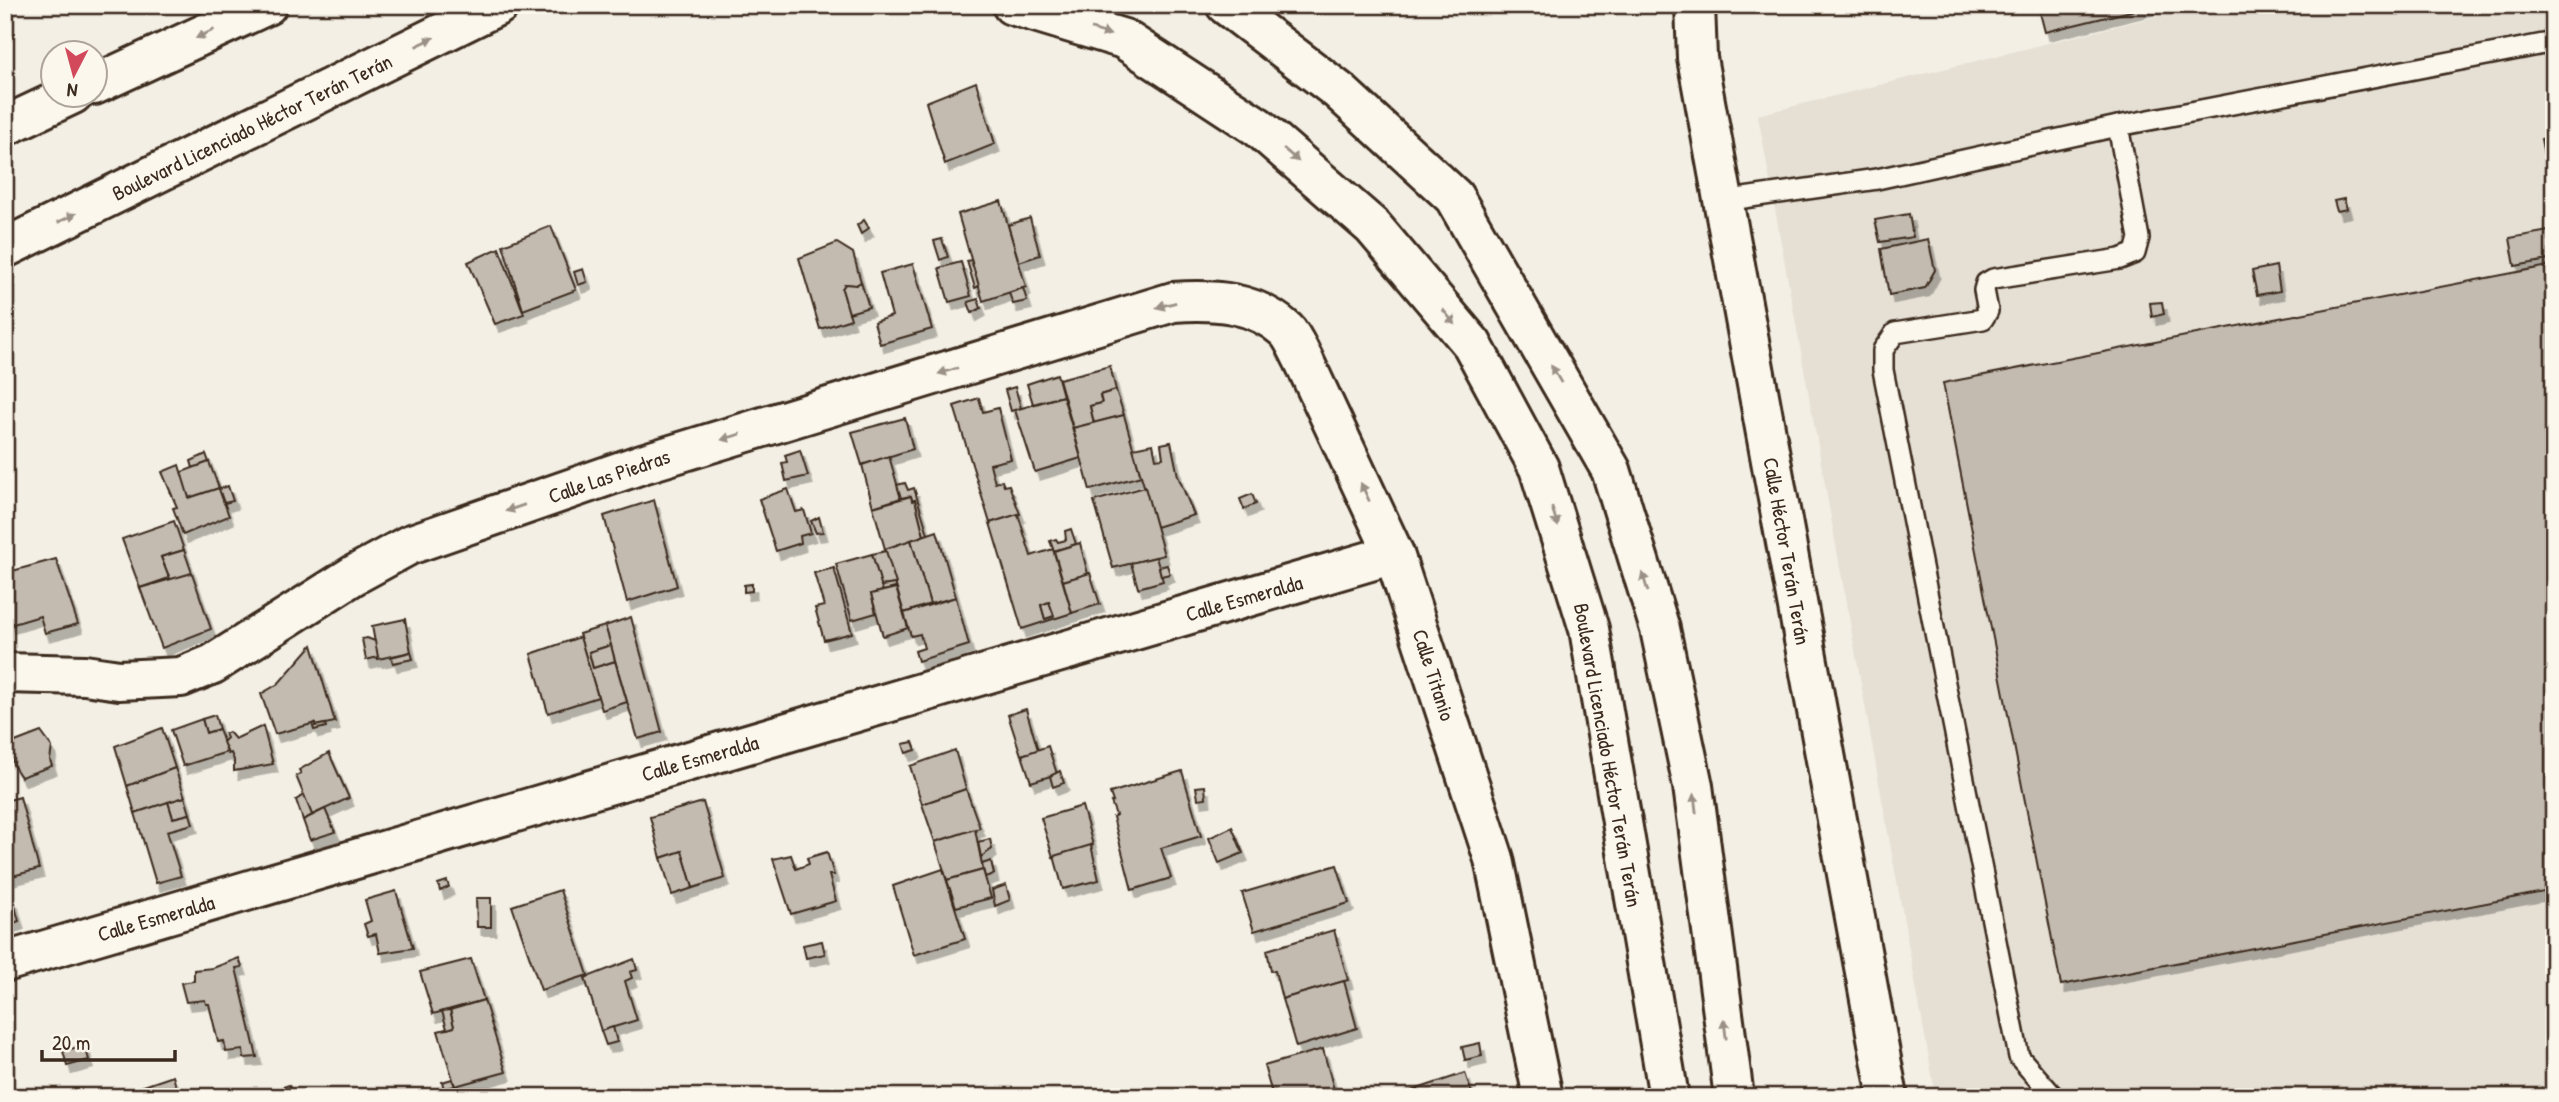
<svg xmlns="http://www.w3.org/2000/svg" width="2559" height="1102" font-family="'Patrick Hand',sans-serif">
	<defs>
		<filter id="shadow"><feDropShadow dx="4.5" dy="8" stdDeviation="0" flood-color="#0004"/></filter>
	</defs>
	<rect width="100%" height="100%" fill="#f3efe4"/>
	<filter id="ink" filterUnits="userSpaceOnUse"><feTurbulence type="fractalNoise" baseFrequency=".0143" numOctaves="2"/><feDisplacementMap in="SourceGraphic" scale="14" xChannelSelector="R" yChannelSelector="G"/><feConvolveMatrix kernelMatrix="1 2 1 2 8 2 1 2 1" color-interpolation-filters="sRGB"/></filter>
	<g filter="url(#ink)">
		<polygon fill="#e5dfd4" points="2202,5 2554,5 2554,1097 1936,1097 1758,115"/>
		<g fill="#c3bbb0" stroke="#3b2a1e" stroke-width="2" fill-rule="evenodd" filter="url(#shadow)">
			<polygon points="2038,5 2156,5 2045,32"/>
			<polygon points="976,82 995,144 945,164 926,102"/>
			<polygon points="2554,136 2554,206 2541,139"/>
			<polygon points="2344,199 2347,209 2337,211 2334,201"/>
			<polygon points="1001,201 1026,287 983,301 958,214"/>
			<polygon points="1909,214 1913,237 1880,242 1875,220"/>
			<polygon points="1030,218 1040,255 1019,262 1008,225"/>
			<polygon points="864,220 869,228 861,234 857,225"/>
			<polygon points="551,226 576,290 523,310 503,245"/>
			<polygon points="2554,230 2554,259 2515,266 2510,238"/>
			<polygon points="942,239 948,257 940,260 934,241"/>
			<polygon points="1928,239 1935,270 1925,288 1889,295 1881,249"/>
			<polygon points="837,243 853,253 861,282 856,285 845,284 842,289 851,319 820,329 799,258"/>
			<polygon points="499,248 524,314 495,324 468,262"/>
			<polygon points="971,260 979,286 975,288 967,261"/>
			<polygon points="961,262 971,296 949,302 939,268"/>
			<polygon points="913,264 932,329 880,344 874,322 892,316 880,273"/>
			<polygon points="2554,265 2554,890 2061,985 1943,383"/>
			<polygon points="2276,266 2280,291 2257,295 2252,271"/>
			<polygon points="583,269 587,282 578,285 574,272"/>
			<polygon points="861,282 869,307 849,313 842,289 845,284 856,285"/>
			<polygon points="1023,288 1027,301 1013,304 1009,293"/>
			<polygon points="978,299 981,308 972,313 968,302"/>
			<polygon points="2162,302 2164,314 2152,317 2150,303"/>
			<polygon points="1110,366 1116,390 1100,395 1102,403 1090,406 1094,423 1073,428 1059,379"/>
			<polygon points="1057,374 1063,396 1033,404 1027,384"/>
			<polygon points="1015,387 1021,408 1011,411 1005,390"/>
			<polygon points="1116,390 1124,415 1094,423 1090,406 1102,403 1100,395"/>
			<polygon points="1063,396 1081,458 1035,472 1015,410"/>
			<polygon points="979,398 983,412 998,408 1011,459 990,464 995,483 1002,481 1004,486 1009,485 1020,514 990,523 954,406"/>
			<polygon points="1124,415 1141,476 1090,490 1073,428"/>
			<polygon points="905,418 913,449 862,465 852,432"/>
			<polygon points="1171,442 1178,476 1194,515 1156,527 1133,448 1153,444 1156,459 1163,458 1161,444"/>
			<polygon points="800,450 808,476 786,481 782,463 787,462 785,455"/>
			<polygon points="206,454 209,462 193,468 191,461"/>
			<polygon points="889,456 901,498 873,507 862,465"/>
			<polygon points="209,462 219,488 189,498 179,473"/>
			<polygon points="179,465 189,498 219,488 229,516 183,535 173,508 177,507 162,472"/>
			<polygon points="905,483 908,490 914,488 928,534 924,536 915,500 912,501 911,496 901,498 897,485"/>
			<polygon points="228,486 233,501 224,503 219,489"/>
			<polygon points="1145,487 1164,555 1113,568 1094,501"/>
			<polygon points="788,489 796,512 804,510 811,533 800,536 801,543 776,551 759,499"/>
			<polygon points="1252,494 1256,504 1244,509 1240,499"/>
			<polygon points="911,496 912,501 915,500 924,536 885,549 873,507"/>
			<polygon points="654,500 677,586 627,602 604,516"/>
			<path d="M1018,514L1031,556L1053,549L1072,613L1022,629L990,523ZM1049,602L1054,616L1045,619L1041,605Z"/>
			<polygon points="819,517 823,532 816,533 811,521"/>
			<polygon points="174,521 184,550 161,557 169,578 140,588 122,539"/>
			<polygon points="1071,529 1076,544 1054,551 1050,541 1056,539 1058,542 1066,540 1065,531"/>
			<polygon points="937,531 956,597 930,604 911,540"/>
			<polygon points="911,540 930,604 904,613 885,549"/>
			<polygon points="1080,543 1088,574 1063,581 1054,551"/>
			<polygon points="184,550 192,573 171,581 161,557"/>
			<polygon points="886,551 896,584 881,586 872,554"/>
			<polygon points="872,554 883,591 871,594 876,613 852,620 836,564"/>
			<polygon points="1156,557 1163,581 1138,588 1131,563"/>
			<polygon points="56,559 78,624 45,633 40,616 10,625 5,608 5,573"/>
			<polygon points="1167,565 1170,574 1161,576 1159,567"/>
			<polygon points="834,568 852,633 824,640 815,608 824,606 814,573"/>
			<polygon points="192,573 211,629 162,648 140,588"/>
			<polygon points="1090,573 1100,604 1072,613 1063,581"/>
			<polygon points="752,584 752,591 744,592 744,585"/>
			<polygon points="896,584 896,588 883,591 881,586"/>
			<polygon points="896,588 908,628 883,636 871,594"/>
			<polygon points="956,597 969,645 918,661 915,651 924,648 920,634 911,636 904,613"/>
			<polygon points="1049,602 1054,616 1045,619 1041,605"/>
			<polygon points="631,617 662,732 638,739 605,626"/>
			<polygon points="405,619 411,652 378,659 372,626"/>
			<polygon points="605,626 611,645 589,652 593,668 615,661 627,702 602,710 579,634"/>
			<polygon points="580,637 598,697 548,713 531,654"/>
			<polygon points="367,638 375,641 378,657 366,660 362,639"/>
			<polygon points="312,645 335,722 315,726 315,723 312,724 275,734 261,694 278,684"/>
			<polygon points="611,645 615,661 593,668 589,652"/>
			<polygon points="411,652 413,659 393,663 391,657"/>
			<polygon points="1026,709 1038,750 1021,755 1008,715"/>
			<polygon points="215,715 219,729 206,733 202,719"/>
			<polygon points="202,719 206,733 219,729 227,752 183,766 171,730"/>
			<polygon points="315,723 315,726 325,724 326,727 314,730 312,724"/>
			<polygon points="263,726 273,764 234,771 234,760 231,753 228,754 223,742 227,738 225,734 229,732 235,739"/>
			<polygon points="162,728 175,768 127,786 115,746"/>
			<polygon points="41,732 52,747 50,760 52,766 21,777 13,765 10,744"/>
			<polygon points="913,742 916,750 906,753 903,744"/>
			<polygon points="1048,746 1057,774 1031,782 1022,755"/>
			<polygon points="955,750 966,789 922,804 910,766"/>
			<polygon points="329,753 349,798 312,815 296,776 301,773 299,770"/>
			<polygon points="175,768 185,797 135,813 127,786"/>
			<polygon points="1060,771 1064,783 1053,787 1050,776"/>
			<polygon points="1182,771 1201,836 1161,848 1171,878 1132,890 1113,817 1116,815 1111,802 1113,802 1110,793"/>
			<polygon points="1205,786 1206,798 1198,799 1196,787"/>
			<polygon points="966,789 980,828 935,842 922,804"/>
			<polygon points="304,795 312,815 303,820 296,800"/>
			<polygon points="20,797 39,869 5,878 5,801"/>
			<polygon points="185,797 190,814 173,818 168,802"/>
			<polygon points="168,802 173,818 190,814 193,824 167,831 181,876 156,883 135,813"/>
			<polygon points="703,802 725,878 693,888 682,851 661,858 650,817"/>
			<polygon points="1082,806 1093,845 1053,857 1041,818"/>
			<polygon points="325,809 335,832 310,840 303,820"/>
			<polygon points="1232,827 1243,853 1219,863 1209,838"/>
			<polygon points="975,829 983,870 947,880 935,842"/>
			<polygon points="990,839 992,849 981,857 978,842"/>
			<polygon points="1091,845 1099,880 1063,889 1054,856"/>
			<polygon points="682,851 693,888 672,895 661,858"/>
			<polygon points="827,852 834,875 829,875 836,901 791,914 773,859 791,855 796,869 809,864 807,858"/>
			<polygon points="991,861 994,874 985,877 982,864"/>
			<polygon points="1337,865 1349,903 1254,931 1242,893"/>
			<polygon points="943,869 965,939 914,955 893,886"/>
			<polygon points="983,870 991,898 956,907 947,880"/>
			<polygon points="447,881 449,887 440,891 438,884"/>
			<polygon points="1006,885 1010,900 995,906 992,890"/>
			<polygon points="5,887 9,900 13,899 19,921 5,926"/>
			<polygon points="560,890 588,975 541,990 512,906"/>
			<polygon points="396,891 413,948 380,953 376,934 368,936 364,924 371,921 365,900"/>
			<polygon points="476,898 491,898 491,927 477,927"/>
			<polygon points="1334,930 1348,980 1282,999 1275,971 1271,971 1267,950"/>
			<polygon points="822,941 825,954 806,958 803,945"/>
			<polygon points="239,958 242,967 236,968 257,1057 244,1058 243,1050 226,1052 224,1041 218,1042 209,1004 206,1004 205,1000 186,1002 181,983 194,981 194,970 213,968"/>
			<polygon points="471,959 484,1000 433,1014 420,972"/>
			<polygon points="634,959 637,970 630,972 632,978 625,981 637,1020 601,1031 585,978"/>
			<polygon points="1344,981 1357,1028 1296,1047 1282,999"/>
			<polygon points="484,1000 506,1072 455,1086 438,1031 454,1027 450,1010"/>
			<polygon points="450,1010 454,1027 447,1029 442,1011"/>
			<polygon points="613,1027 617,1042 606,1045 601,1031"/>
			<polygon points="1480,1043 1482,1056 1465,1060 1462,1047"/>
			<polygon points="85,1045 89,1060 67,1066 63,1051"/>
			<polygon points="1323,1049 1336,1097 1273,1097 1264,1066"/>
			<polygon points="1465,1073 1473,1097 1393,1097"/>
			<polygon points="173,1076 179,1097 137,1097 135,1089"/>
			<polygon points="452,1079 455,1086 444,1089 442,1082"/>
			<polygon points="289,1085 293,1097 277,1097 274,1090"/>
		</g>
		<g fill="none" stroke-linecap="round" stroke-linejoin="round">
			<g stroke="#3b2a1e" stroke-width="24">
				<g id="service">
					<polyline points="1723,201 1877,179 2118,126 2554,42"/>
					<polyline points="2054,1097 2019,1057 1883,370 1883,350 1895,333 1983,319 1988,311 1984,290 1986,283 1993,279 2120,259 2135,253 2139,238 2118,126"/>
				</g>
			</g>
			<g stroke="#3b2a1e" stroke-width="44">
				<g id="minor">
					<path d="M5,673L85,675L119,680L181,677L213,664L354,575L409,545L642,464L1173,302C1214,299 1254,301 1286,330C1293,337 1298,350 1303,359L1394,554L1494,859L1543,1097"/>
					<polyline points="5,962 1394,554"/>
				</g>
			</g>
			<g stroke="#3b2a1e" stroke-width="44">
				<polyline id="tertiary" points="1695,5 1697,58 1888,1097"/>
			</g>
			<g stroke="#3b2a1e" stroke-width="44">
				<g id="primary">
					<polyline points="1012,5 1124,39 1258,127 1373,227 1472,344 1539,468 1589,629 1669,1097"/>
					<polyline points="1226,5 1339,91 1454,197 1611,470 1660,629 1693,786 1734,1097"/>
					<polyline points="94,85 267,5"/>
					<polyline points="5,126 73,94"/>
					<polyline points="5,248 499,5"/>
				</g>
			</g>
			<use href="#service" stroke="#fbf7ec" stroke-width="19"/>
			<use href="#minor" stroke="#fbf7ec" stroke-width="38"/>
			<use href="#tertiary" stroke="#fbf7ec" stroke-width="38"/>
			<use href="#primary" stroke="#fbf7ec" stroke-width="38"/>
		</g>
		<defs><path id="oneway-solid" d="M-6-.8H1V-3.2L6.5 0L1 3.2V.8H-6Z" transform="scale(1.75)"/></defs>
		<g fill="#9b9085">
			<use href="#oneway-solid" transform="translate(1101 32) rotate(17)"/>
			<use href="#oneway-solid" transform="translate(205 34) rotate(155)"/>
			<use href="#oneway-solid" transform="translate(425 42) rotate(-26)"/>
			<use href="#oneway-solid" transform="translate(1291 155) rotate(41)"/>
			<use href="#oneway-solid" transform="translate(67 218) rotate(-26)"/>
			<use href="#oneway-solid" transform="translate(1166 305) rotate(165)"/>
			<use href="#oneway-solid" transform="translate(1449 317) rotate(50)"/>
			<use href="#oneway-solid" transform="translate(948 371) rotate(163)"/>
			<use href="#oneway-solid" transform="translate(1556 374) rotate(-120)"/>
			<use href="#oneway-solid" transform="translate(731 437) rotate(163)"/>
			<use href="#oneway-solid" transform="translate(1365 492) rotate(-115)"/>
			<use href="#oneway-solid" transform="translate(515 508) rotate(161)"/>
			<use href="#oneway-solid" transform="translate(1555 517) rotate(72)"/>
			<use href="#oneway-solid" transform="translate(1645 582) rotate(-107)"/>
			<use href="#oneway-solid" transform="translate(1695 803) rotate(-97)"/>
			<use href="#oneway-solid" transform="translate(1725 1029) rotate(-97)"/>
		</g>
	</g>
	<g text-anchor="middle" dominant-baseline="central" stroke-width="5" stroke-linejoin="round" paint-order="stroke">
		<g font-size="21" fill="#3b2a1e" stroke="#fbf7ec">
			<text transform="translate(252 127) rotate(-26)">Boulevard Licenciado Héctor Terán Terán</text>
			<text transform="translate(609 476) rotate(-19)">Calle Las Piedras</text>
			<text transform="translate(1787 551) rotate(80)">Calle Héctor Terán Terán</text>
			<text transform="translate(1244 598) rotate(-16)">Calle Esmeralda</text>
			<text transform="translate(1434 675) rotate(72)">Calle Titanio</text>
			<text transform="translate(1608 755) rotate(80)">Boulevard Licenciado Héctor Terán Terán</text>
			<text transform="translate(700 758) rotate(-16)">Calle Esmeralda</text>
			<text transform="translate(156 918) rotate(-16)">Calle Esmeralda</text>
		</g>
	</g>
	<rect width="2559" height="1102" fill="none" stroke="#fbf7ec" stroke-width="28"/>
	<rect x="14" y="14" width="2531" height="1074" fill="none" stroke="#3b2a1e" stroke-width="2.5" filter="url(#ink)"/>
	<g transform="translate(74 74) rotate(186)"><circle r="33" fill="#fbf7ec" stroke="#aea59a" stroke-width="2"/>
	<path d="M0-5L12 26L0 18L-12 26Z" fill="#d1495b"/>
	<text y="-10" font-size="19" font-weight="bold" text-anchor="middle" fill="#3b2a1e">N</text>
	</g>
	<path d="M42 1050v10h133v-10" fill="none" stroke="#3b2a1e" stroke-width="3.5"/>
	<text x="52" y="1050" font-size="21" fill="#3b2a1e" stroke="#fbf7ec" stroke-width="5" paint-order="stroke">20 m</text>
</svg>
